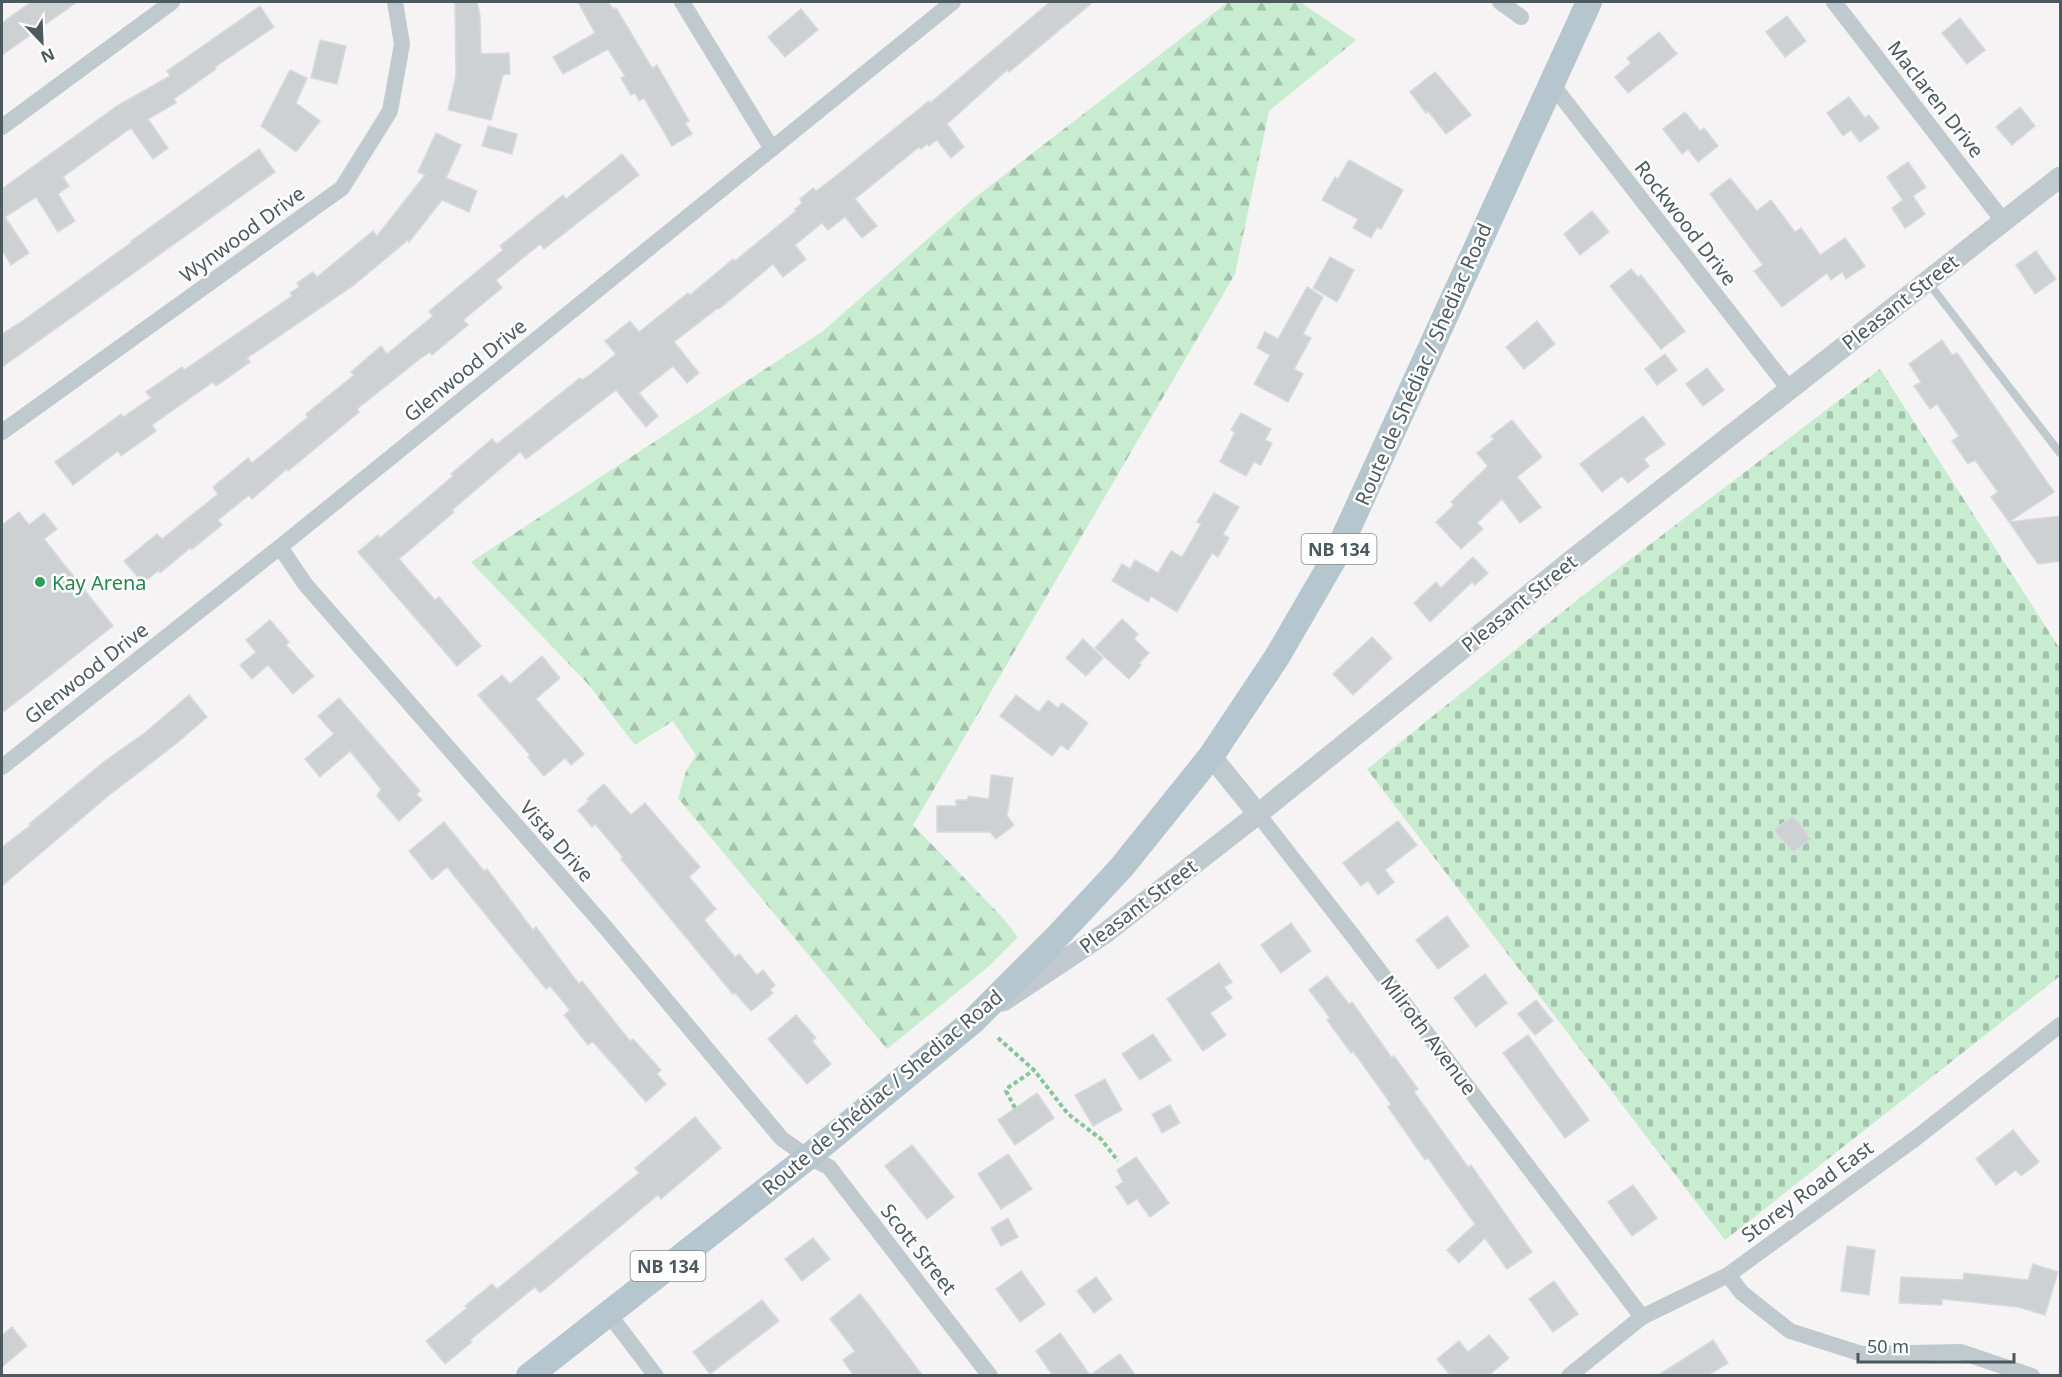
<svg xmlns="http://www.w3.org/2000/svg" width="2062" height="1377" font-family="'Noto Sans',sans-serif">
	<defs>
		<pattern id="forest-firs" width="22" height="20" patternUnits="userSpaceOnUse" patternTransform="scale(1.5)"><rect width="22" height="20" fill="#c8ecd0"/><path d="M5 1l3.5 6h-7zM16 11l3.5 6h-7z" fill="#a5c2ac"/></pattern>
		<pattern id="cemetery-stones" width="16" height="16" patternUnits="userSpaceOnUse" patternTransform="scale(1.5)"><rect width="16" height="16" fill="#c8ecd0"/><path d="M2 7V4a2 2 0 0 1 4 0v3zM10 15v-3a2 2 0 0 1 4 0v3z" fill="#a5c2ac"/></pattern>
	</defs>
	<rect width="100%" height="100%" fill="#f5f3f3"/>
	<polygon fill="url(#forest-firs)" points="1228,2 1300,2 1356,40 1269,111 1235,274 913,825 1002,917 1018,937 988,967 887,1049 678,798 686,771 696,755 673,721 635,745 588,684 471,562 823,331 972,200"/>
	<polygon fill="url(#cemetery-stones)" points="1880,369 2060,649 2060,976 1725,1240 1367,769 1581,597"/>
	<g fill="#cdd1d4" stroke="#d8dadd" stroke-width="1.5">
		<polygon points="31,2 77,2 2,55 2,23"/>
		<polygon points="455,2 477,2 480,16 481,54 509,53 510,74 503,75 491,120 448,110 456,76"/>
		<polygon points="578,2 608,2 613,9 616,8 652,68 657,65 689,121 685,123 692,134 672,146 644,98 639,101 635,93 631,95 621,78 625,76 608,49 563,74 553,57 595,33"/>
		<polygon points="1050,2 1093,2 1009,72 1007,70 947,124 964,147 951,158 937,140 929,146 927,144 921,149 919,147 855,199 877,226 862,238 845,217 828,230 822,223 795,245 806,259 783,277 773,264 719,309 718,308 674,342 699,373 687,383 673,366 639,393 658,416 646,427 616,390 526,459 520,452 452,510 454,512 399,559 435,600 439,597 481,646 457,666 358,552 378,535 380,538 453,476 451,474 492,439 497,444 580,378 582,380 591,374 616,354 605,341 630,321 639,332 688,293 690,295 733,259 735,261 796,211 795,209 802,203 800,199 813,188 816,191 827,183 929,101 930,103"/>
		<polygon points="260,6 274,27 215,67 216,69 174,99 176,103 148,119 168,148 153,159 131,128 63,177 69,186 58,194 75,221 58,232 36,197 5,217 29,253 11,265 2,250 2,189 117,106 170,76 167,71"/>
		<polygon points="801,9 818,30 785,57 768,37"/>
		<polygon points="1787,16 1806,41 1785,57 1766,32"/>
		<polygon points="1960,18 1985,50 1967,64 1942,33"/>
		<polygon points="1659,32 1677,54 1628,93 1615,77 1631,63 1627,58"/>
		<polygon points="320,40 346,46 337,84 311,78"/>
		<polygon points="290,70 307,78 296,103 320,121 296,152 261,126"/>
		<polygon points="1435,72 1471,115 1446,134 1428,111 1426,113 1410,92"/>
		<polygon points="1849,97 1865,118 1869,115 1879,128 1860,142 1851,130 1843,136 1827,113"/>
		<polygon points="2020,107 2035,126 2012,145 1996,127"/>
		<polygon points="1685,112 1700,131 1704,128 1718,146 1698,162 1688,149 1682,154 1663,129"/>
		<polygon points="488,126 517,134 512,154 482,146"/>
		<polygon points="436,133 461,145 446,178 477,191 469,212 442,200 409,242 408,240 354,285 247,358 250,362 216,386 213,382 152,425 156,431 121,456 118,451 73,485 55,462 121,414 123,417 151,398 146,392 182,367 184,370 292,296 290,293 299,287 297,283 313,272 317,277 373,231 377,236 425,175 418,172"/>
		<polygon points="259,149 275,172 2,367 2,334 21,322 132,242 131,241"/>
		<polygon points="622,154 639,175 544,249 540,244 496,280 502,288 463,320 468,325 432,355 430,352 421,358 357,409 359,412 288,471 287,469 252,499 249,495 218,520 222,525 192,549 190,548 160,573 159,570 143,583 124,561 157,534 162,539 218,494 213,487 248,458 252,463 308,417 306,414 354,375 351,372 381,346 387,354 433,316 429,311 503,250 500,246 563,195 566,199"/>
		<polygon points="1349,160 1403,190 1381,229 1377,227 1371,238 1353,228 1358,219 1322,200 1335,177 1338,179"/>
		<polygon points="1908,162 1926,187 1913,196 1925,214 1905,228 1892,208 1903,200 1887,177"/>
		<polygon points="1730,178 1757,211 1771,200 1795,232 1801,228 1820,255 1845,238 1865,266 1846,279 1842,272 1831,280 1827,273 1782,307 1754,271 1763,265 1710,194"/>
		<polygon points="1592,211 1609,232 1580,255 1564,234"/>
		<polygon points="2036,251 2056,279 2035,294 2016,265"/>
		<polygon points="1330,257 1354,270 1337,302 1313,288"/>
		<polygon points="1631,269 1638,277 1641,275 1685,331 1661,349 1610,286"/>
		<polygon points="1307,287 1323,297 1303,334 1311,338 1294,369 1303,374 1288,402 1254,384 1270,355 1257,348 1265,332 1278,339"/>
		<polygon points="1537,321 1555,344 1524,369 1506,347"/>
		<polygon points="1942,340 1952,355 1957,353 2054,492 2009,522 1991,497 1998,492 1975,460 1968,464 1952,441 1959,436 1937,404 1930,409 1914,386 1921,382 1909,364"/>
		<polygon points="1665,354 1677,370 1657,385 1645,369"/>
		<polygon points="1707,368 1724,390 1703,406 1686,384"/>
		<polygon points="1241,413 1271,429 1265,440 1272,443 1261,465 1254,462 1246,476 1220,462 1235,432 1231,430"/>
		<polygon points="1643,416 1665,444 1644,459 1649,466 1628,483 1622,476 1602,492 1580,464"/>
		<polygon points="1512,420 1542,457 1517,477 1541,507 1520,523 1502,499 1477,523 1483,529 1461,549 1436,522 1454,505 1451,502 1488,466 1477,453 1494,439 1491,436"/>
		<polygon points="1214,493 1239,507 1223,534 1229,538 1218,557 1212,553 1177,612 1151,596 1148,602 1112,581 1122,564 1130,569 1135,560 1158,573 1171,551 1182,557 1201,524 1197,522"/>
		<polygon points="19,512 29,525 44,513 57,529 44,539 113,626 2,713 2,525"/>
		<polygon points="2061,516 2061,561 2038,564 2009,522"/>
		<polygon points="1473,557 1488,573 1475,585 1472,582 1430,622 1414,603 1436,582 1441,588"/>
		<polygon points="1122,619 1138,634 1134,639 1149,653 1139,663 1141,665 1129,679 1095,648"/>
		<polygon points="270,620 289,642 286,645 314,676 293,694 268,665 252,679 240,665 256,652 246,640"/>
		<polygon points="1372,637 1392,658 1353,695 1333,674"/>
		<polygon points="1083,639 1103,658 1086,676 1066,658"/>
		<polygon points="542,656 560,678 536,699 584,754 571,765 565,758 544,776 528,757 530,755 478,695 502,675 510,684"/>
		<polygon points="189,695 207,717 177,743 108,796 2,886 2,847 31,825 29,824 105,761 146,732"/>
		<polygon points="1016,695 1039,712 1048,700 1058,708 1062,703 1088,723 1068,750 1061,745 1052,756 1000,716"/>
		<polygon points="339,698 420,791 416,794 422,800 399,821 377,796 381,789 350,751 320,777 305,759 334,734 318,716"/>
		<polygon points="991,775 1013,778 1007,816 1014,825 996,839 990,832 937,832 937,806 956,806 956,800 968,800 968,796 989,799"/>
		<polygon points="604,784 631,815 645,803 700,867 689,877 716,909 704,920 735,957 739,954 757,975 763,970 775,985 770,990 773,993 751,1011 735,993 733,994 621,859 623,857 595,824 592,827 578,810 589,801 587,799"/>
		<polygon points="1793,816 1809,835 1808,836 1811,839 1793,852 1777,834 1775,829"/>
		<polygon points="1398,821 1417,845 1385,870 1394,882 1378,895 1368,881 1361,886 1343,863"/>
		<polygon points="444,822 484,871 487,869 533,930 536,927 579,984 582,981 630,1041 633,1039 661,1070 657,1074 666,1084 646,1102 595,1044 592,1042 588,1045 564,1015 570,1010 550,986 546,989 447,867 432,880 409,851"/>
		<polygon points="1447,916 1469,946 1438,969 1416,940"/>
		<polygon points="1291,923 1311,951 1281,973 1261,945"/>
		<polygon points="1219,963 1232,982 1224,987 1232,998 1210,1013 1226,1035 1203,1051 1167,999"/>
		<polygon points="1485,974 1507,1003 1476,1027 1454,998"/>
		<polygon points="1327,976 1349,1004 1352,1002 1392,1058 1394,1056 1418,1089 1414,1092 1468,1167 1471,1165 1532,1252 1507,1269 1485,1238 1459,1263 1447,1250 1475,1224 1428,1158 1425,1160 1388,1107 1391,1104 1353,1051 1351,1053 1327,1020 1330,1018 1309,990"/>
		<polygon points="1536,1000 1553,1021 1535,1035 1518,1014"/>
		<polygon points="796,1015 816,1038 812,1041 831,1064 807,1084 768,1039"/>
		<polygon points="1153,1034 1171,1060 1140,1080 1122,1054"/>
		<polygon points="1528,1035 1589,1120 1565,1138 1503,1053"/>
		<polygon points="1105,1079 1122,1110 1093,1126 1075,1095"/>
		<polygon points="1037,1093 1054,1118 1015,1145 998,1120"/>
		<polygon points="1170,1105 1180,1123 1162,1133 1152,1114"/>
		<polygon points="695,1117 721,1148 661,1199 658,1195 540,1293 535,1287 470,1340 472,1342 445,1364 426,1341 467,1308 465,1306 492,1284 497,1289 639,1173 635,1168"/>
		<polygon points="2013,1130 2039,1162 2021,1176 2016,1170 1996,1185 1976,1159"/>
		<polygon points="912,1145 954,1197 927,1219 885,1166"/>
		<polygon points="1008,1154 1032,1189 1001,1209 978,1174"/>
		<polygon points="1136,1157 1169,1203 1150,1217 1137,1199 1128,1205 1116,1187 1123,1182 1117,1170"/>
		<polygon points="1633,1185 1657,1218 1632,1236 1608,1202"/>
		<polygon points="1008,1218 1018,1237 1001,1246 991,1228"/>
		<polygon points="813,1238 830,1259 802,1281 785,1259"/>
		<polygon points="1847,1246 1875,1250 1869,1295 1841,1291"/>
		<polygon points="2033,1264 2058,1272 2045,1315 2018,1307 1942,1299 1942,1305 1899,1303 1901,1277 1963,1280 1964,1273 2028,1280"/>
		<polygon points="1021,1271 1045,1304 1020,1322 996,1289"/>
		<polygon points="1096,1277 1112,1299 1094,1313 1077,1291"/>
		<polygon points="1554,1281 1578,1314 1553,1332 1529,1299"/>
		<polygon points="860,1294 886,1327 923,1376 854,1376 843,1360 855,1351 830,1319"/>
		<polygon points="762,1300 779,1321 710,1374 693,1352"/>
		<polygon points="12,1327 27,1346 2,1367 2,1335"/>
		<polygon points="1060,1333 1090,1375 1120,1354 1136,1376 1053,1376 1036,1351"/>
		<polygon points="1489,1335 1509,1358 1488,1376 1451,1376 1437,1359 1459,1341 1468,1352"/>
		<polygon points="1713,1340 1728,1363 1707,1376 1657,1376"/>
	</g>
	<g fill="none" stroke-linecap="round" stroke-linejoin="round">
		<g stroke="#83c79b" stroke-width="4" stroke-dasharray="4.5 3" stroke-linecap="butt">
			<polyline points="998,1038 1034,1070 1068,1114 1101,1139 1118,1161"/>
			<polyline points="1015,1108 1006,1091 1009,1087 1034,1070"/>
		</g>
		<polyline stroke="#c0c9cd" stroke-width="8" points="1927,281 2060,453"/>
		<g stroke="#c0c9cd" stroke-width="16">
			<polyline points="682,2 772,149"/>
			<polyline points="1500,2 1521,17"/>
			<polyline points="1834,2 2004,222"/>
			<polyline points="1551,83 1789,389"/>
			<polyline points="2,127 172,2"/>
			<polyline points="2,432 342,188 390,111 402,44 395,2"/>
			<polyline points="280,547 305,584 606,928 782,1139 808,1157 829,1167 990,1376"/>
			<polyline points="2,767 280,547 953,2"/>
			<polyline points="1258,814 1353,936 1642,1317"/>
			<polyline points="1728,1275 1742,1293 1790,1331 1862,1354 1961,1352 2032,1376"/>
			<polyline points="608,1313 656,1376"/>
			<polyline points="1569,1376 1642,1317 1728,1275 1916,1138 2060,1025"/>
		</g>
		<g stroke="#c0c9cd" stroke-width="21">
			<polyline points="1211,756 1258,814"/>
			<polyline points="1003,1001 1104,934 1258,814 1572,560 2060,177"/>
		</g>
		<polyline stroke="#b6c6ce" stroke-width="26" points="529,1376 808,1157 972,1022 1054,940 1121,868 1211,756 1277,657 1335,557 1589,2"/>
	</g>
	<circle fill="#2e9e5b" stroke="#fff" stroke-width="2" cx="40" cy="582" r="6"/>
	<g text-anchor="middle" dominant-baseline="central" stroke-width="5" stroke-linejoin="round" paint-order="stroke">
		<g fill="#fff" stroke="#828b8e" stroke-width="1.5">
			<rect x="1301.5" y="534" width="75" height="30" rx="4.5"/>
			<rect x="630.5" y="1251" width="75" height="30" rx="4.5"/>
		</g>
		<g font-size="18" font-weight="bold" fill="#4c595e">
			<text x="1339" y="549">NB 134</text>
			<text x="668" y="1266">NB 134</text>
		</g>
		<g font-size="20" fill="#4c595e" stroke="#fff">
			<text transform="translate(1936 99) rotate(52)">Maclaren Drive</text>
			<text transform="translate(1686 223) rotate(52)">Rockwood Drive</text>
			<text transform="translate(242 234) rotate(-36)">Wynwood Drive</text>
			<text transform="translate(1900 302) rotate(-38)">Pleasant Street</text>
			<text transform="translate(1423 364) rotate(-66)">Route de Shédiac / Shediac Road</text>
			<text transform="translate(465 370) rotate(-39)">Glenwood Drive</text>
			<text transform="translate(1519 603) rotate(-39)">Pleasant Street</text>
			<text transform="translate(86 673) rotate(-38)">Glenwood Drive</text>
			<text transform="translate(557 841) rotate(49)">Vista Drive</text>
			<text transform="translate(1138 906) rotate(-37)">Pleasant Street</text>
			<text transform="translate(1429 1035) rotate(53)">Milroth Avenue</text>
			<text transform="translate(882 1092) rotate(-40)">Route de Shédiac / Shediac Road</text>
			<text transform="translate(1807 1191) rotate(-36)">Storey Road East</text>
			<text transform="translate(919 1249) rotate(52)">Scott Street</text>
		</g>
		<g font-size="20" fill="#27864d" stroke="#fff" text-anchor="start">
			<text x="52" y="582">Kay Arena</text>
		</g>
	</g>
	<rect width="2062" height="1377" fill="none" stroke="#4c595e" stroke-width="6"/>
	<g transform="translate(42 42) rotate(157)" stroke="#ffffff" stroke-width="4.5" paint-order="stroke">
	<path d="M0-4.5L10 22L0 15L-10 22Z" fill="#4c595e"/>
	<text y="-9" font-size="16" font-weight="bold" text-anchor="middle" fill="#4c595e">N</text>
	</g>
	<path d="M1858 1353v9h156v-9" fill="none" stroke="#4c595e" stroke-width="3"/>
	<text x="1867" y="1353" font-size="18" fill="#4c595e" stroke="#ffffff" stroke-width="4.5" paint-order="stroke">50 m</text>
</svg>
